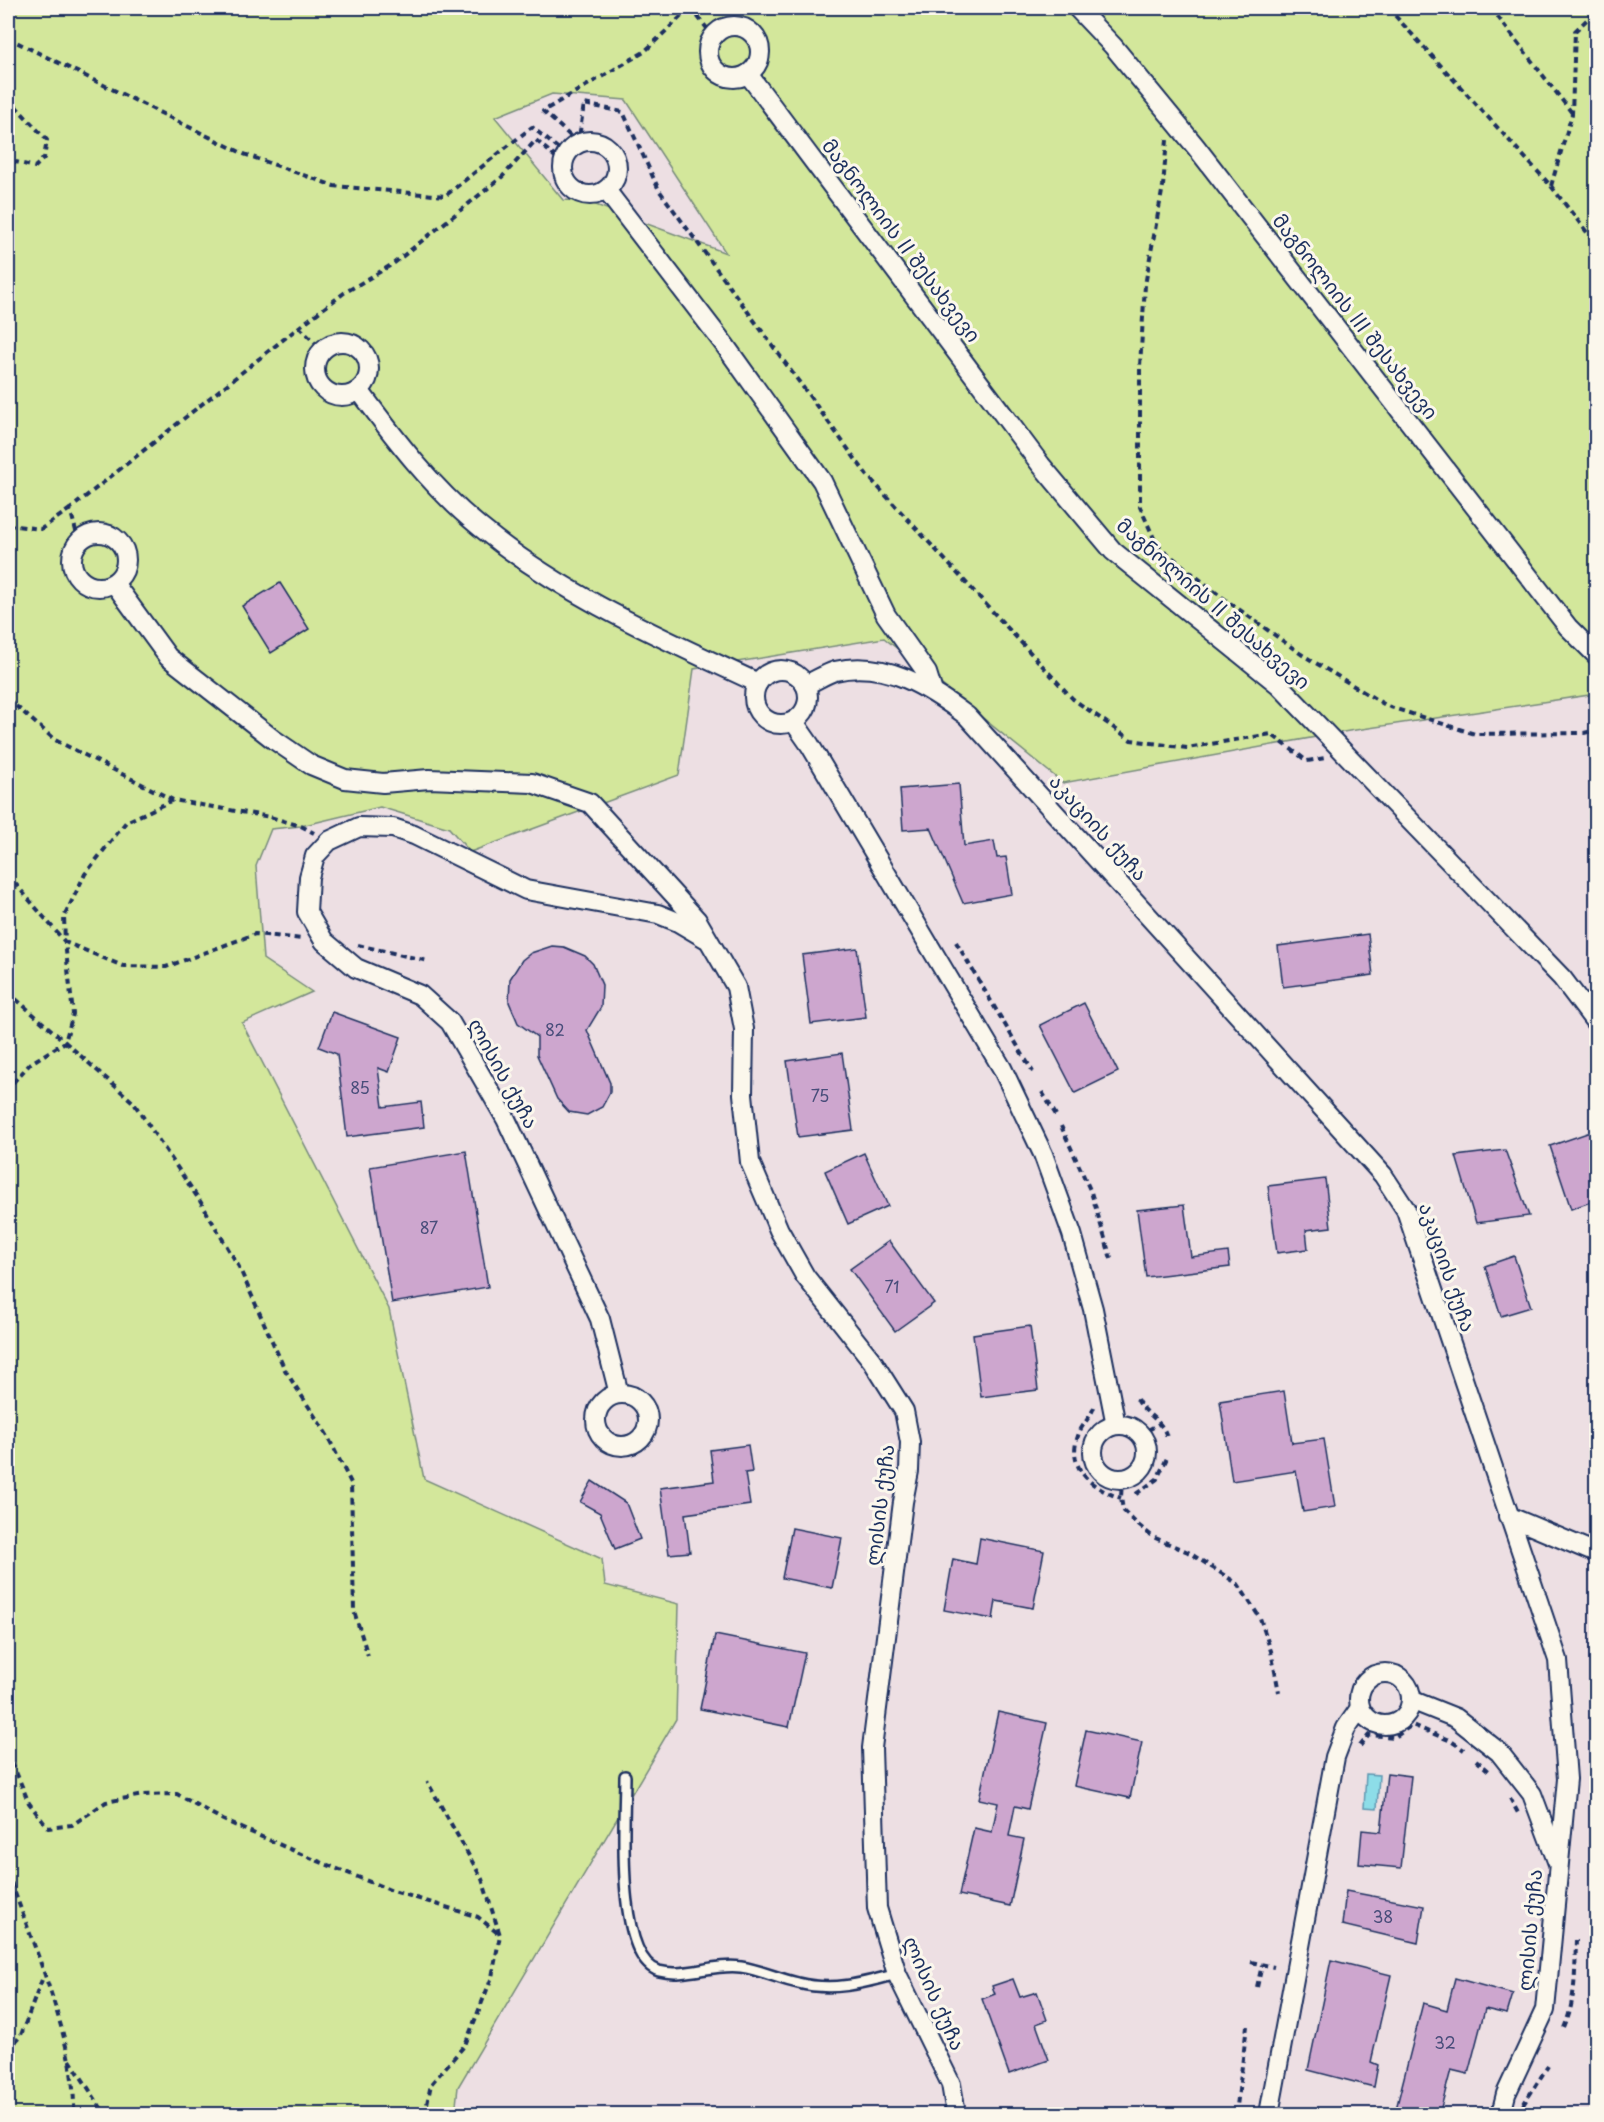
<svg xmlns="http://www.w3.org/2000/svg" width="1604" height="2122" font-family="'Playpen Sans','Noto Sans Georgian',sans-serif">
	<rect width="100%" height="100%" fill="#eddfe3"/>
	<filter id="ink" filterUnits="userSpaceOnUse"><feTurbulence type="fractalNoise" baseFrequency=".0167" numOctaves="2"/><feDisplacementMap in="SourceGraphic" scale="12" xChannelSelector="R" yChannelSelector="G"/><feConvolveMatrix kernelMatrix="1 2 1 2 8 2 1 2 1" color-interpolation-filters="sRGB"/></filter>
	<g filter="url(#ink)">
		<path fill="#d3e79b" stroke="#778b7c" stroke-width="1.5" fill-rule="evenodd" d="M8,8H1596V694L1349,731L1063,783L884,638L694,669L679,775L470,852L449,828L380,807L301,826L271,829L256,866L263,959L312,992L242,1023L389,1309L424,1479L602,1559L605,1585L679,1604L676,1719L458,2087L455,2114H8ZM552,94L626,100L726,253L585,201L563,200L495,117Z"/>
		<polygon fill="#8ddde8" stroke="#5f97b1" stroke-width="1.5" points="1366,1774 1379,1775 1377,1809 1364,1808"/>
		<g fill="#cda6ce" stroke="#1b2f5e" stroke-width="1.5">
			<polygon points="280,583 309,629 271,653 242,606"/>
			<polygon points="959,784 964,846 994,841 997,858 1006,857 1012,894 963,903 931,828 903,830 900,789"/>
			<polygon points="1368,934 1373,975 1283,987 1278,946"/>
			<polygon points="552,946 564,947 585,956 593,964 602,985 601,1007 587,1030 610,1083 610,1092 602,1107 587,1115 569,1112 557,1099 537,1055 537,1037 518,1023 509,1002 510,979 522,960 531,953"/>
			<polygon points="857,948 866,1017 811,1024 802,955"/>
			<polygon points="1084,1003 1118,1072 1075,1093 1040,1025"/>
			<polygon points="332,1012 401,1037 389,1072 378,1068 383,1107 421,1102 424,1127 347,1137 337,1054 319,1047"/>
			<polygon points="842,1053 853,1130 798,1137 787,1061"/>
			<polygon points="1596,1130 1596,1200 1571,1209 1550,1146"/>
			<polygon points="1505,1150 1529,1216 1476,1223 1456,1156"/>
			<polygon points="466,1151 488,1287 392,1303 370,1167"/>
			<polygon points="864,1153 888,1206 848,1224 825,1171"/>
			<polygon points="1325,1179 1331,1227 1306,1230 1308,1249 1277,1253 1268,1186"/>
			<polygon points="1184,1205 1191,1257 1228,1252 1230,1267 1146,1277 1137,1210"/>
			<polygon points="889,1241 934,1303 895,1331 850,1269"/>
			<polygon points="1514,1256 1531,1307 1501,1316 1485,1266"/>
			<polygon points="1030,1326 1038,1390 981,1397 973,1334"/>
			<polygon points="1284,1391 1292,1443 1324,1439 1335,1507 1303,1512 1296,1471 1232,1481 1220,1401"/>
			<polygon points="748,1445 752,1472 745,1473 750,1505 685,1514 690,1552 669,1554 660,1488 714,1481 710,1450"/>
			<polygon points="592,1481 626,1503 640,1539 615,1549 600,1513 580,1502"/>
			<polygon points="792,1528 842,1538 832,1588 782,1578"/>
			<polygon points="980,1538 1044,1551 1033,1608 996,1601 993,1619 944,1610 953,1559 976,1564"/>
			<polygon points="715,1635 805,1653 789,1727 700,1709"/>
			<polygon points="998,1712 1047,1723 1028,1809 1015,1806 1009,1836 1024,1839 1010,1906 959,1895 974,1828 992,1832 998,1803 979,1799"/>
			<polygon points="1086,1730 1142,1742 1130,1798 1074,1786"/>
			<polygon points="1387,1773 1411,1776 1401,1868 1359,1864 1362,1830 1381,1832"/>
			<polygon points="1346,1891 1424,1906 1418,1943 1342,1925"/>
			<polygon points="1331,1960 1391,1975 1371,2062 1378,2065 1374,2087 1308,2070"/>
			<polygon points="1455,1978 1513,1994 1507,2014 1485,2009 1468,2074 1451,2070 1439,2115 1416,2115 1396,2109 1423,2003 1447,2010"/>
			<polygon points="1013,1979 1020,1997 1037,1992 1047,2020 1036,2024 1049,2060 1009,2074 982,1999 995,1994 992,1986"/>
		</g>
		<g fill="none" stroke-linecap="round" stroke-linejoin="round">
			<g stroke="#1b2f5e" stroke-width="14">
				<path id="lane" d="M625,1776C625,1815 614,1957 659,1971C685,1978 714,1963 741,1967C761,1970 779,1979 798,1983C833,1992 864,1983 897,1974"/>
			</g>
			<g stroke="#1b2f5e" stroke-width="22">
				<g id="street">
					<polyline points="1077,8 1113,46 1196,147 1568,627 1596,655"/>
					<circle cx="734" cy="52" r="26"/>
					<polyline points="748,74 1041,465 1113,551 1279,685 1562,978 1596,1023"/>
					<circle cx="590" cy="168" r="27"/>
					<polyline points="606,190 724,344 822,481 886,615 927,673 932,689"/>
					<circle cx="342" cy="369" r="27"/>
					<path d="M359,390C395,439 432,488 480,527C562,595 662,638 758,683"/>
					<circle cx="99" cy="560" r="27"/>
					<polyline points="114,583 168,657 273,739 311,765 345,779 383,783 429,779 532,783 590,803 697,920 736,987 744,1029 743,1094 750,1162 779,1230 805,1276 873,1362 904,1411 910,1442 909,1471 903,1502 872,1748 877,1908 897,1974 951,2084 956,2114"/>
					<circle cx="781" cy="697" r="27"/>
					<path d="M805,685C815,681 825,674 835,671C885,659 930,688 967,716L1383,1175L1406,1210L1558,1660L1567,1779L1545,2010L1506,2094L1501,2114"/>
					<polyline points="794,722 810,745 1002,1068 1043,1154 1072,1234 1093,1309 1116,1425"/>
					<circle cx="622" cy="1420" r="26"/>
					<polyline points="619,1394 600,1319 506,1119 450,1022 420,995 356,968 324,941 307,912 309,877 315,856 329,841 359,827 393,828 414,835 526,890 658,914 678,922 705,938"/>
					<circle cx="1120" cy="1452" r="27"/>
					<polyline points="1508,1516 1596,1553"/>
					<circle cx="1385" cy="1699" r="26"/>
					<polyline points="1411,1700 1456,1718 1499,1752 1532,1794 1557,1861"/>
					<polyline points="1269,2114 1335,1757 1346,1728 1360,1708"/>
				</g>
			</g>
			<g stroke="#1b2f5e" stroke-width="4" stroke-dasharray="6 4.5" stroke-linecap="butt">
				<polyline points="691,8 713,36"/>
				<polyline points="1388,8 1551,186 1596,244"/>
				<polyline points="1491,8 1572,113"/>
				<polyline points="8,38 244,154 334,186 445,196 532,127 566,155"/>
				<polyline points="8,98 47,140 44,158 35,167 8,160"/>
				<polyline points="1167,140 1163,186 1145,285 1140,366 1140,507 1157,545 1219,595 1301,654 1387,706 1475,734 1584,733 1596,730"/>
				<polyline points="578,143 543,111 644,52 690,8"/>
				<polyline points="578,144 584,104 623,112 659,190 867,475 1073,699 1131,740 1187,748 1271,734 1307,761 1325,758"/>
				<polyline points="1551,186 1572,114 1575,31 1596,11"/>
				<polyline points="299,327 323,351"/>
				<polyline points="8,525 41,529 70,509"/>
				<polyline points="79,542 70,509 299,327 344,293 393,264 502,177 536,140 563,164"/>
				<polyline points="8,699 55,740 173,800 270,817 301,826 314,833"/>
				<polyline points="173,800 126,822 85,874 64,917 65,942 123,966 166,967 255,934 303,939"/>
				<polyline points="8,875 65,942 73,1014 65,1042 133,1102 200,1201 239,1267 285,1370 327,1435 351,1483 354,1611 368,1656"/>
				<polyline points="956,942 1033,1072"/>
				<polyline points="358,945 428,961"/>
				<polyline points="8,992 65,1042 31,1063 8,1088"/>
				<polyline points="1042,1092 1056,1115"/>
				<polyline points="1061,1126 1091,1192 1112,1262"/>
				<path d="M1137,1399C1144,1414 1164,1421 1167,1438"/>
				<path d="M1094,1407C1091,1417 1081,1425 1078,1436C1066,1469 1093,1489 1121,1498"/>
				<polyline points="1148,1430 1159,1424"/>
				<polyline points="1122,1479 1121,1498 1123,1510 1137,1524 1153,1537 1188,1552 1238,1584 1260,1618 1271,1651 1279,1692"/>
				<polyline points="1136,1494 1157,1479 1167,1458"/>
				<polyline points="1360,1746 1369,1735 1395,1737 1412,1725 1451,1741 1464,1750"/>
				<polyline points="8,1753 29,1803 48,1828 72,1825 106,1802 143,1795 177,1794 223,1820 308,1857 390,1890 478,1917 500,1935"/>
				<polyline points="1476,1760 1489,1771"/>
				<polyline points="1510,1798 1518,1813"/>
				<path d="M8,1873C32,1944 76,2040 74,2114"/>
				<polyline points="1251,1962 1274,1967"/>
				<polyline points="1257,1987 1262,1965"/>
				<path d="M1564,2028C1576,2000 1575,1970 1576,1940"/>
				<polyline points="8,2051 21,2035 43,1977"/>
				<polyline points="70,2060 105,2114"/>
				<polyline points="1523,2105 1548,2066"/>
				<polyline points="425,2114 431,2084 465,2045 492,1977 500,1935 482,1879 427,1781"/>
				<polyline points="1236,2114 1247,2026"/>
			</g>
			<use href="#lane" stroke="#fbf7ec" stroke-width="9"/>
			<use href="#street" stroke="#fbf7ec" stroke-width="18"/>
		</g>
	</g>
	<g text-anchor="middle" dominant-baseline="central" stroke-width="6" stroke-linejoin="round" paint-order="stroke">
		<g font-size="16" fill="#484d7a">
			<text x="555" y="1029">82</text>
			<text x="360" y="1087">85</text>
			<text x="820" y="1095">75</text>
			<text x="429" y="1227">87</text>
			<text x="892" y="1286">71</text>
			<text x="1383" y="1916">38</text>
			<text x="1445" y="2042">32</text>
		</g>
		<g font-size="20" fill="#1b2f5e" stroke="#fbf7ec">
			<text transform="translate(902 240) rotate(53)">მაგნოლიის II შესახვევი</text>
			<text transform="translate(1356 316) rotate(52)">მაგნოლიის III შესახვევი</text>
			<text transform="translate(1214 603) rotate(41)">მაგნოლიის II შესახვევი</text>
			<text transform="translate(1099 827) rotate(48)">აკაციის ქუჩა</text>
			<text transform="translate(504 1073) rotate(61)">ლისის ქუჩა</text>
			<text transform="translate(1448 1267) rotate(71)">აკაციის ქუჩა</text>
			<text transform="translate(879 1505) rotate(-83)">ლისის ქუჩა</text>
			<text transform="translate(1529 1930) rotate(-85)">ლისის ქუჩა</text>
			<text transform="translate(935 1993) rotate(66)">ლისის ქუჩა</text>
		</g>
	</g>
	<rect width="1604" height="2122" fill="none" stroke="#fbf7ec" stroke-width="30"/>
	<rect x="15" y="15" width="1574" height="2092" fill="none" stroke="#1b2f5e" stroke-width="2" filter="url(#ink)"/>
</svg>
